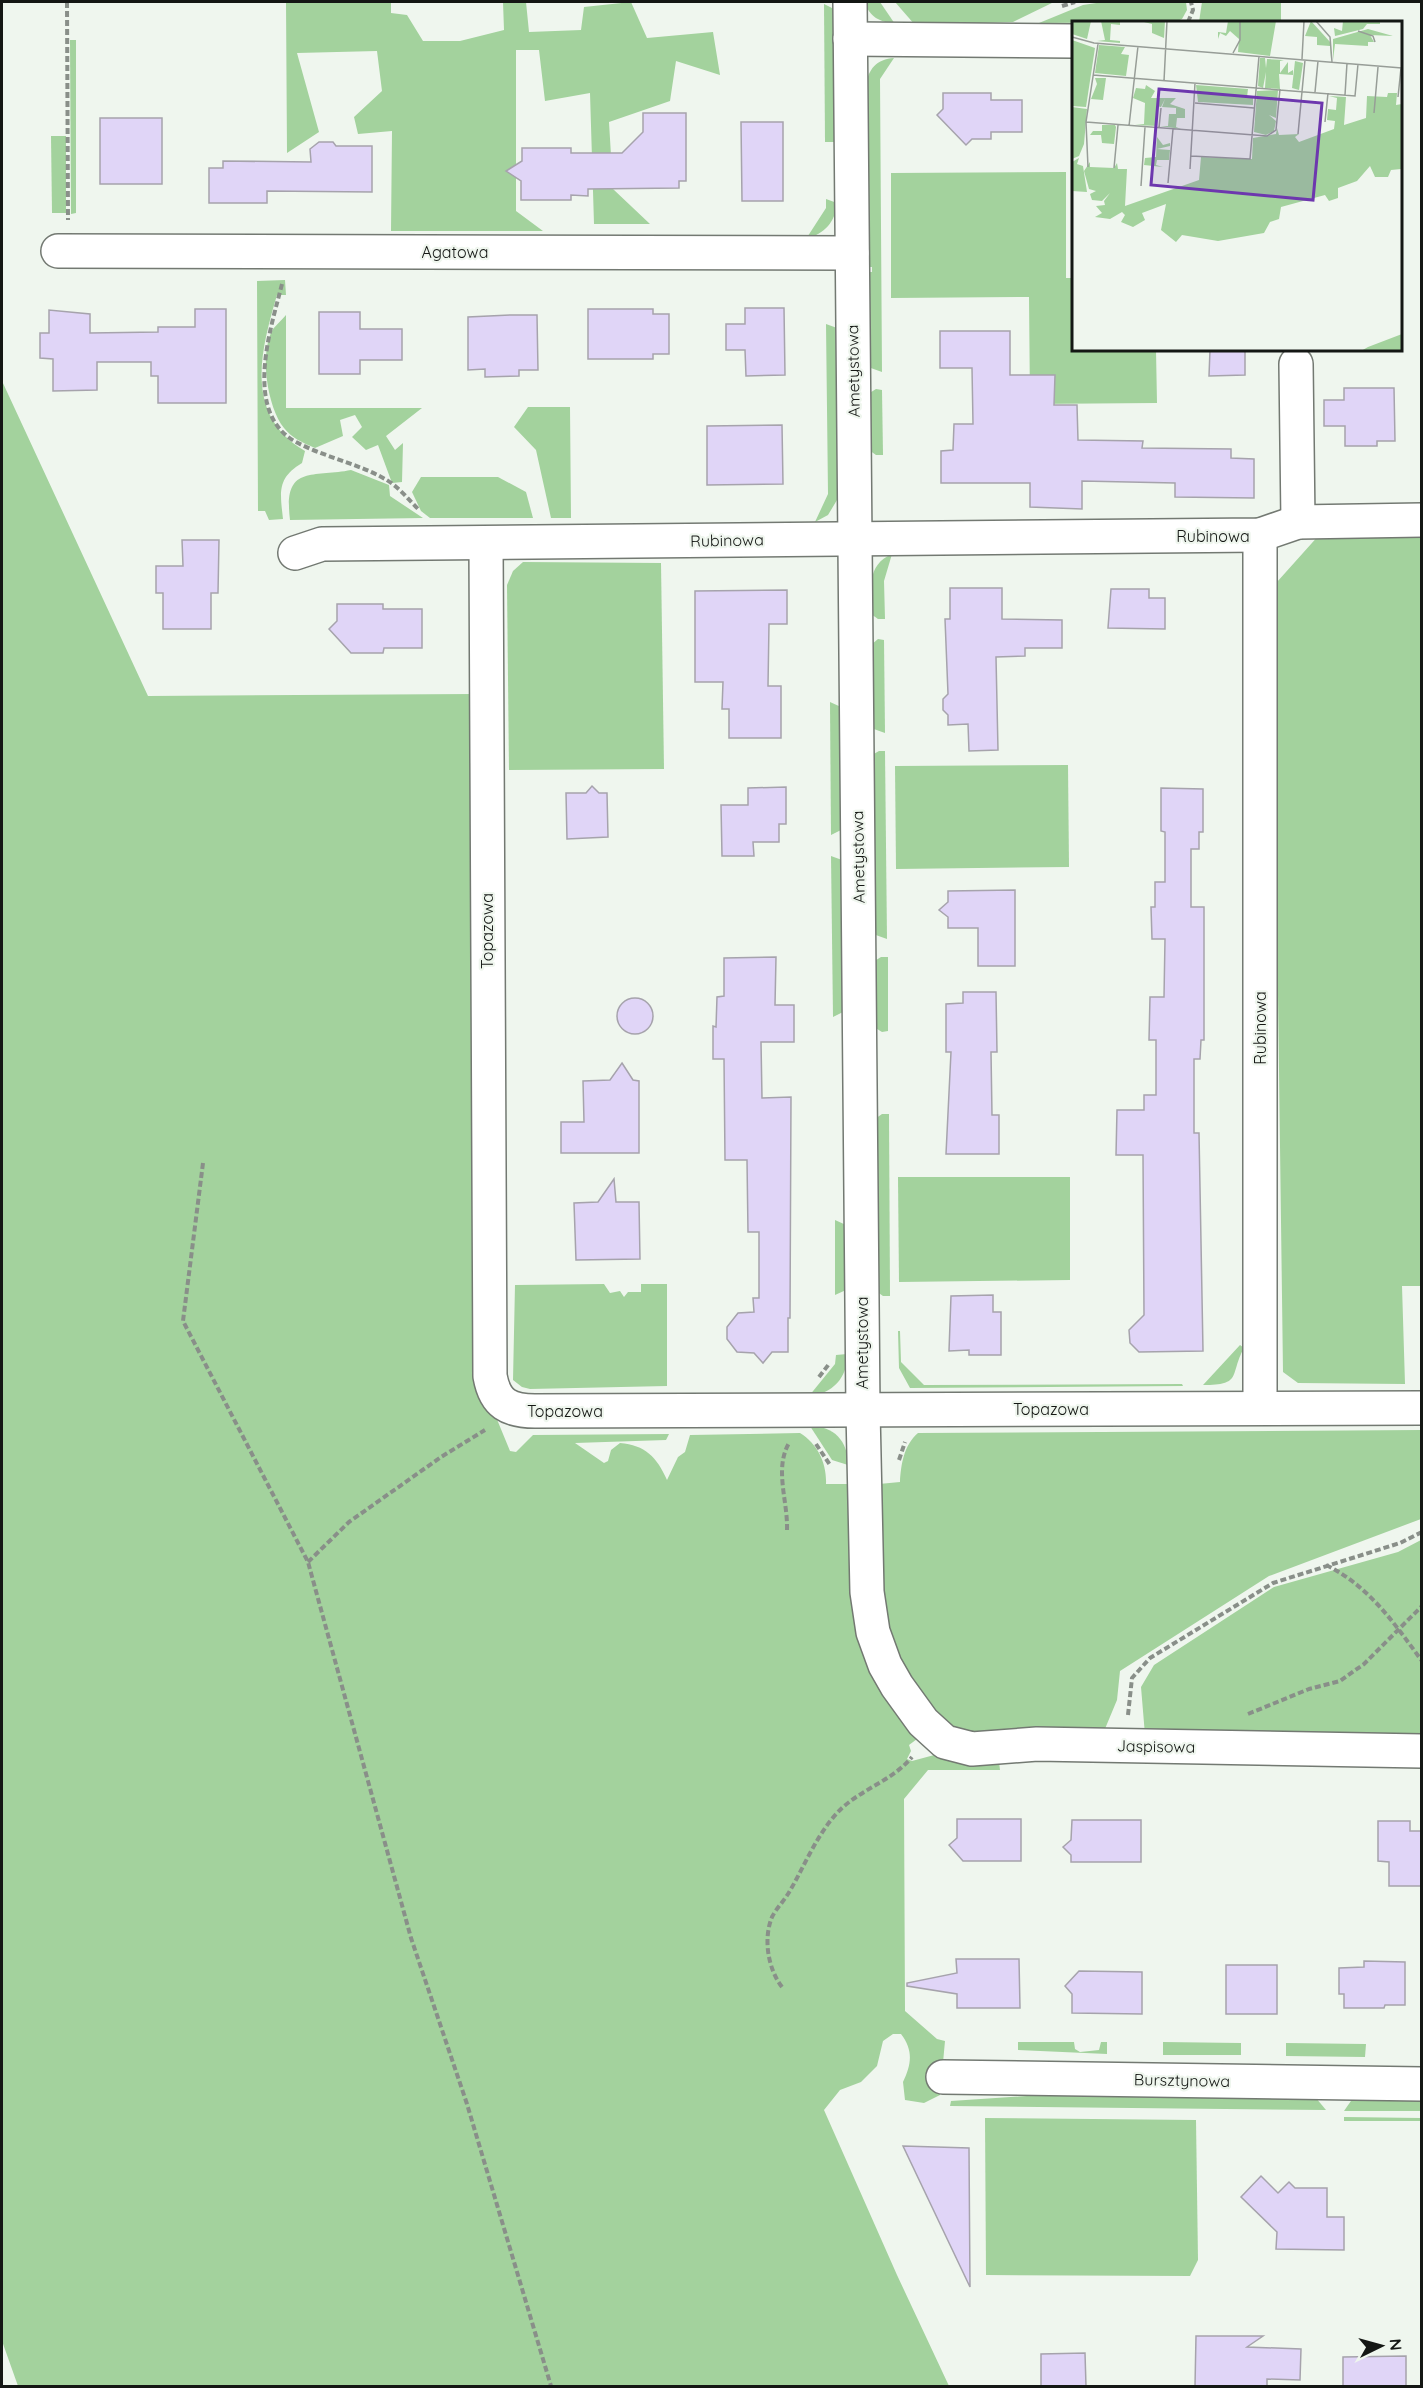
<svg xmlns="http://www.w3.org/2000/svg" width="1423" height="2388" font-family="Quicksand,sans-serif">
	<rect width="100%" height="100%" fill="#eff6ee"/>
	<g fill="#a3d29d">
		<polygon points="286,2 391,2 391,13 407,15 423,41 460,41 504,30 503,2 526,2 529,32 581,30 584,7 631,2 647,38 713,32 720,75 676,61 670,101 609,122 613,189 650,224 594,224 590,93 545,101 539,50 516,50 516,211 543,231 391,231 392,131 358,134 354,117 382,91 377,51 297,53 319,132 287,153"/>
		<path d="M865,2H880L895,24C880,22 869,17 865,2Z"/>
		<polygon points="895,2 1054,2 1013,22 915,25"/>
		<polygon points="1103,2 1186,2 1187,10 1182,19 1175,22 1039,23 1083,5"/>
		<polygon points="1202,2 1281,2 1281,22 1199,22"/>
		<polygon points="824,4 834,9 836,142 825,142"/>
		<polygon points="70,40 76,40 76,213 71,214"/>
		<path d="M894,58L880,79L882,372L868,367V272H872V267H867L866,86C868,69 877,59 894,58Z"/>
		<polygon points="51,136 66,136 66,213 52,213"/>
		<polygon points="1066,172 1066,278 1073,278 1074,350 1156,350 1157,403 1030,404 1029,297 891,298 891,173"/>
		<path d="M826,199L837,203C835,223 825,233 806,239L826,208Z"/>
		<path d="M285,280L286,295H277C260,353 244,415 305,451L302,463C277,478 280,492 283,519L269,520L265,511H258L257,281Z"/>
		<path d="M286,315V408H422L386,436L395,450L403,443L402,482L392,483L378,445L366,450L352,437L362,427L355,415L340,420L343,436L315,448C303,443 292,438 284,428C267,407 259,352 273,329C277,324 282,320 286,315Z"/>
		<polygon points="826,324 837,328 840,495 828,515 815,522 828,494"/>
		<path d="M2,381L148,696L473,694L481,1401L496,1417L510,1451L516,1452L533,1435L669,1434L666,1440L575,1443L604,1463L608,1461L611,1450L620,1443C645,1445 657,1457 667,1480L678,1457L685,1452L690,1435L800,1433C818,1444 827,1464 826,1484H848L917,1739L909,1745L911,1751L907,1759L912,1761L938,1754L999,1762L1000,1770H928L904,1799L905,2011L937,2039L945,2041L940,2095L924,2103L905,2100L903,2082C911,2065 914,2051 901,2034H893L883,2041L877,2066L861,2082L840,2090L824,2110L897,2275L949,2386H18L2,2341Z"/>
		<polygon points="876,389 882,390 883,455 876,455 869,450 868,394"/>
		<polygon points="528,407 570,407 571,518 551,518 536,450 514,427"/>
		<path d="M351,470L389,485L390,496L423,518L290,520C283,464 312,478 351,470Z"/>
		<polygon points="421,477 498,477 526,492 533,518 430,518 421,511 412,492"/>
		<polygon points="1421,533 1421,1286 1402,1286 1405,1384 1298,1383 1283,1372 1275,767 1277,582 1320,534"/>
		<path d="M892,554L884,581L885,619H878L871,614C871,590 866,565 892,554Z"/>
		<polygon points="523,562 661,563 664,769 509,770 507,585 513,571"/>
		<polygon points="878,639 884,640 885,733 871,728 871,645"/>
		<polygon points="830,702 841,707 841,830 831,835"/>
		<polygon points="879,751 885,751 887,939 873,934 872,755"/>
		<polygon points="1068,765 1069,867 896,869 895,766"/>
		<polygon points="831,856 842,860 843,1012 833,1017"/>
		<polygon points="881,957 888,957 888,1031 882,1032 874,1027 873,962"/>
		<polygon points="882,1114 889,1114 890,1296 883,1296 876,1291 875,1119"/>
		<polygon points="898,1177 1070,1177 1070,1280 899,1282"/>
		<polygon points="835,1220 846,1225 846,1290 835,1295"/>
		<polygon points="604,1284 610,1293 620,1291 624,1297 628,1292 641,1292 641,1284 667,1284 667,1386 530,1389 522,1387 513,1380 515,1285"/>
		<polygon points="898,1331 900,1331 901,1362 924,1385 1182,1384 1183,1386 910,1388 899,1368"/>
		<path d="M1240,1345L1244,1348C1229,1375 1243,1385 1203,1385Z"/>
		<path d="M847,1354C848,1378 832,1394 809,1396L835,1364L836,1355Z"/>
		<path d="M810,1426C834,1426 848,1441 848,1465L832,1460Z"/>
		<path d="M1421,1430V1519L1269,1576L1120,1671L1117,1700L1102,1736L963,1735L928,1709L885,1635L879,1484L900,1482C901,1464 904,1445 918,1433Z"/>
		<polygon points="1421,1540 1421,1744 1145,1735 1141,1687 1154,1665 1274,1587 1398,1552"/>
		<polygon points="1018,2042 1074,2042 1075,2049 1080,2052 1099,2050 1101,2042 1107,2042 1107,2054 1018,2050"/>
		<polygon points="1163,2042 1241,2043 1241,2055 1163,2055"/>
		<polygon points="1286,2043 1366,2044 1365,2057 1286,2056"/>
		<polygon points="1055,2094 1316,2098 1326,2110 950,2106 951,2101"/>
		<polygon points="1353,2098 1421,2098 1421,2111 1344,2111"/>
		<polygon points="1344,2117 1421,2118 1421,2121 1344,2121"/>
		<polygon points="985,2118 1196,2120 1198,2260 1190,2276 986,2275"/>
	</g>
	<g fill="#e0d5f7" stroke="#a6a3ac" stroke-width="1.5">
		<polygon points="943,93 991,93 991,100 1022,100 1022,132 991,132 991,139 972,139 966,145 937,115 943,109"/>
		<polygon points="643,113 686,113 686,181 679,181 679,188 588,189 588,196 571,195 571,200 521,200 521,181 506,171 522,161 522,148 571,148 571,153 622,153 643,132"/>
		<rect x="100" y="118" width="62" height="66"/>
		<polygon points="741,122 783,122 783,201 742,201"/>
		<polygon points="319,142 333,142 336,146 372,146 372,192 267,191 267,203 209,203 209,168 223,168 223,161 311,162 310,149"/>
		<polygon points="745,308 784,308 785,375 746,376 745,350 726,350 726,324 745,324"/>
		<polygon points="195,309 226,309 226,403 158,403 158,376 151,376 151,362 97,362 97,390 53,391 53,359 40,358 40,333 49,333 49,310 90,314 90,333 158,332 158,327 195,327"/>
		<polygon points="588,309 653,309 653,314 669,314 669,354 653,354 653,359 588,359"/>
		<polygon points="319,312 360,312 360,329 402,329 402,360 360,360 360,374 319,374"/>
		<polygon points="510,315 537,315 538,370 519,370 519,376 485,377 485,369 468,370 468,317"/>
		<polygon points="940,331 1010,331 1010,375 1055,375 1054,405 1077,405 1078,440 1143,441 1142,448 1231,449 1231,458 1254,459 1254,498 1175,497 1175,483 1082,481 1082,509 1030,507 1030,483 941,483 941,451 953,450 954,424 973,424 972,368 940,368"/>
		<polygon points="1210,350 1245,350 1245,375 1209,376"/>
		<polygon points="1344,388 1394,388 1395,441 1377,441 1377,446 1345,446 1345,426 1324,426 1324,400 1344,400"/>
		<polygon points="782,425 783,484 707,485 707,426"/>
		<polygon points="182,540 219,540 218,593 211,593 211,629 163,629 163,593 156,593 156,566 183,566"/>
		<polygon points="950,588 1002,588 1002,619 1062,620 1062,648 1025,648 1025,656 996,657 998,750 969,751 968,724 948,725 948,715 943,710 943,699 948,694 945,619 950,619"/>
		<polygon points="1111,589 1149,589 1149,598 1165,598 1165,629 1108,628"/>
		<polygon points="787,590 787,624 769,624 768,686 781,686 781,738 729,738 729,709 722,709 723,682 695,682 695,591"/>
		<polygon points="337,604 383,604 383,609 422,609 422,648 384,648 383,653 351,653 329,629 337,621"/>
		<polygon points="592,786 599,793 607,793 608,837 567,839 566,793 586,793"/>
		<polygon points="786,787 786,824 779,824 779,842 753,842 754,856 722,856 721,805 748,805 748,788"/>
		<polygon points="1161,788 1203,789 1203,832 1199,832 1199,849 1191,849 1191,907 1204,907 1204,1040 1201,1040 1200,1059 1194,1059 1194,1133 1199,1133 1203,1351 1139,1352 1130,1343 1129,1330 1144,1315 1143,1155 1116,1155 1117,1110 1144,1110 1144,1095 1156,1095 1156,1040 1149,1040 1150,997 1164,997 1165,939 1152,939 1151,907 1155,907 1155,882 1165,882 1165,832 1161,831"/>
		<polygon points="1015,890 1015,966 978,966 978,928 948,928 948,917 939,910 948,902 948,891"/>
		<polygon points="776,957 775,1005 794,1005 794,1042 761,1042 762,1098 791,1097 790,1318 788,1318 788,1352 772,1352 763,1363 754,1353 737,1352 727,1339 727,1327 738,1313 754,1312 753,1298 759,1298 759,1232 748,1232 747,1160 725,1160 724,1059 713,1059 713,1026 716,1027 717,997 724,996 724,958"/>
		<polygon points="963,992 996,992 997,1052 991,1052 992,1115 999,1115 999,1154 946,1154 951,1052 946,1052 946,1004 963,1003"/>
		<circle cx="635" cy="1016" r="18"/>
		<polygon points="622,1063 633,1080 639,1081 639,1153 561,1153 561,1122 584,1122 583,1081 610,1080"/>
		<polygon points="614,1179 616,1202 639,1202 640,1259 576,1260 574,1203 598,1202"/>
		<polygon points="993,1295 993,1312 1001,1312 1001,1355 969,1355 969,1350 949,1351 951,1296"/>
		<polygon points="957,1819 1021,1819 1021,1861 963,1861 949,1845 957,1838"/>
		<polygon points="1072,1820 1141,1820 1141,1862 1071,1862 1071,1855 1063,1847 1071,1840"/>
		<polygon points="1378,1821 1410,1821 1410,1831 1422,1831 1422,1886 1389,1886 1389,1862 1378,1861"/>
		<polygon points="956,1959 1019,1959 1020,2008 957,2008 957,1994 907,1986 907,1983 957,1973"/>
		<polygon points="1364,1961 1405,1962 1405,2005 1385,2005 1384,2008 1344,2008 1344,1994 1339,1994 1339,1968 1364,1967"/>
		<rect x="1226" y="1965" width="51" height="49"/>
		<polygon points="1079,1971 1142,1972 1142,2014 1072,2013 1072,1994 1065,1986"/>
		<polygon points="903,2146 969,2148 970,2287"/>
		<polygon points="1261,2176 1278,2193 1289,2182 1295,2188 1327,2188 1327,2217 1344,2217 1344,2250 1276,2249 1277,2232 1241,2197"/>
		<polygon points="1196,2336 1263,2336 1247,2347 1301,2349 1300,2380 1267,2379 1267,2386 1195,2386"/>
		<polygon points="1085,2353 1086,2386 1041,2386 1041,2354"/>
		<polygon points="1406,2356 1406,2386 1343,2386 1343,2357"/>
	</g>
	<g fill="none" stroke-linecap="round" stroke-linejoin="round">
		<g stroke="#737972" stroke-width="36">
			<g id="minor">
				<polyline points="850,2 863,1411 867,1592 873,1632 885,1665 897,1686 923,1722 945,1742 972,1749 1037,1744 1422,1751"/>
				<polyline points="850,39 1074,41"/>
				<polyline points="58,251 852,253"/>
				<polyline points="1296,364 1298,522"/>
				<path d="M486,543L490,1376C495,1404 509,1411 535,1411L1422,1408"/>
				<polyline points="295,553 322,544 1260,535 1298,522 1422,520"/>
				<polyline points="1260,1408 1260,535"/>
				<polyline points="943,2077 1422,2084"/>
			</g>
		</g>
		<g stroke="#898f89" stroke-width="4" stroke-dasharray="6 3" stroke-linecap="butt">
			<polyline points="67,2 68,220"/>
			<polyline points="1062,6 1075,2"/>
			<polyline points="1188,22 1193,10 1191,2"/>
			<path d="M282,284C271,328 242,413 296,442C324,457 357,463 385,479C398,486 409,500 419,510"/>
			<polyline points="203,1163 183,1321 308,1562 411,1938 467,2104 551,2386"/>
			<polyline points="819,1377 829,1364"/>
			<polyline points="816,1444 830,1465"/>
			<polyline points="899,1460 905,1442"/>
			<path d="M787,1530C788,1501 774,1469 789,1443"/>
			<polyline points="308,1562 349,1522 441,1457 485,1430"/>
			<path d="M1326,1565C1369,1586 1394,1623 1422,1661"/>
			<polyline points="1248,1714 1309,1689 1340,1681 1364,1664 1422,1606"/>
			<polyline points="1128,1715 1132,1678 1150,1658 1273,1583 1400,1543 1422,1532"/>
			<path d="M782,1987C768,1969 763,1939 772,1917C776,1909 783,1902 788,1894C805,1866 817,1832 842,1808C864,1788 893,1780 912,1757"/>
		</g>
		<use href="#minor" stroke="#fff" stroke-width="33"/>
	</g>
	<g text-anchor="middle" dominant-baseline="central" stroke-width="4.5" stroke-linejoin="round" paint-order="stroke">
		<g font-size="16" fill="#141714" stroke="#eff6ee">
			<text x="455" y="252">Agatowa</text>
			<text transform="translate(853 371) rotate(-91)">Ametystowa</text>
			<text x="1213" y="536">Rubinowa</text>
			<text transform="translate(727 540) rotate(-1)">Rubinowa</text>
			<text transform="translate(858 857) rotate(-91)">Ametystowa</text>
			<text transform="translate(487 931) rotate(-90)">Topazowa</text>
			<text transform="translate(1260 1028) rotate(-90)">Rubinowa</text>
			<text transform="translate(862 1343) rotate(-90)">Ametystowa</text>
			<text x="1051" y="1409">Topazowa</text>
			<text x="565" y="1411">Topazowa</text>
			<text transform="translate(1156 1746) rotate(1)">Jaspisowa</text>
			<text transform="translate(1182 2080) rotate(1)">Bursztynowa</text>
		</g>
	</g>
	<g transform="translate(1072 21)">
		<rect width="330" height="330" fill="#eff6ee"/>
		<path d="M0,0H19L15,18L0,13ZM29,0H48V4L39,3L38,19L48,20V22L25,20L33,19ZM68,0H93L92,17L80,12V3ZM156,0H204L198,35L166,31L167,18L158,10L154,15L148,12L146,18V11L154,12ZM239,0L259,22L258,38V25L245,24V16L233,15ZM271,0H308V3H295L291,8L263,15L262,7L270,10ZM296,8L321,15L298,14L302,21H296V25L263,23L261,39V18ZM0,19L23,27L14,86L0,85ZM27,24L53,26L49,33L57,34L54,55L23,52ZM188,37H193L194,47L195,38L212,39L208,40V52L216,41V52L221,49V54L207,53L208,68L193,67L194,51L191,67L186,65ZM223,40L231,42L227,69L220,67ZM23,57H34L31,79L19,78L25,63ZM74,64L83,70L79,77H104L98,83L113,88V97H105L104,106L109,108L88,105H96L97,93H104V87L90,86L93,78L89,86L84,85L85,105L63,104L72,103L73,82L61,77L64,67L73,68ZM124,64L176,68L175,76L181,77V84L126,81ZM206,69L204,97L197,94L204,100L202,110L194,114L182,111L185,70ZM316,72H325L324,84L330,83L329,148L319,149L316,156H303L298,145L285,160L266,167V177L257,180L253,174L209,186L207,198L198,201L192,212L146,220L110,214L104,221L89,209L94,183L70,192L73,199L61,206L49,201L53,194L50,191L38,198L23,196L30,192L24,185L33,184L32,180L38,172L30,180L20,179L18,173L24,170L17,168L12,150L18,141V146L42,147L45,142L46,148H55L53,185L127,159L129,136L180,138L181,117L204,113L205,107L207,114L227,113L223,116L227,121L262,108L263,100L255,99L256,88L264,89L265,77L257,75L274,76L272,104L294,97L295,75L315,76ZM0,86L15,88L12,123L7,135L0,138ZM30,104H43L44,106L42,123L30,122L29,114H18L21,110H30ZM85,116L91,124L98,122V125L85,128L98,129L97,139H85L84,144L91,146L72,144L73,137L84,136ZM7,137L5,143L11,145L15,171L0,170V141ZM330,313V330H289L296,326Z" fill="#a3d29d"/>
		<path fill="none" stroke="#979d97" stroke-width="1.5" d="M244,0L258,16L260,41M286,10L301,15L303,21M0,16L22,22L330,47M161,32L168,19V0M230,38L232,0M21,54L283,75L286,43M92,60L95,0M243,71L246,40M273,74L275,42M326,76L329,47M123,82L182,87M302,92L306,46M14,101L195,115L204,109L208,68M253,101L256,72M57,105L66,25M87,107L89,87M226,113L233,39M119,135L178,138L187,35M16,146L14,101L26,23M42,147L46,104M118,148L123,62M96,162L101,108M69,165L73,106"/>
		<path fill="#6d37ae" fill-opacity="0.15" stroke="#6d37ae" stroke-width="3" d="M87,68L250,82L241,179L79,164Z"/>
		<rect width="330" height="330" fill="none" stroke="#141714" stroke-width="3"/>
	</g>
	<rect width="1423" height="2388" fill="none" stroke="#141714" stroke-width="6"/>
	<g transform="translate(1381 2346) rotate(85)" stroke="#eff6ee" stroke-width="4.5" paint-order="stroke">
	<path d="M0-4.5L10 22L0 15L-10 22Z" fill="#141714"/>
	<text y="-9" font-size="16" font-weight="bold" text-anchor="middle" fill="#141714">N</text>
	</g>
</svg>
